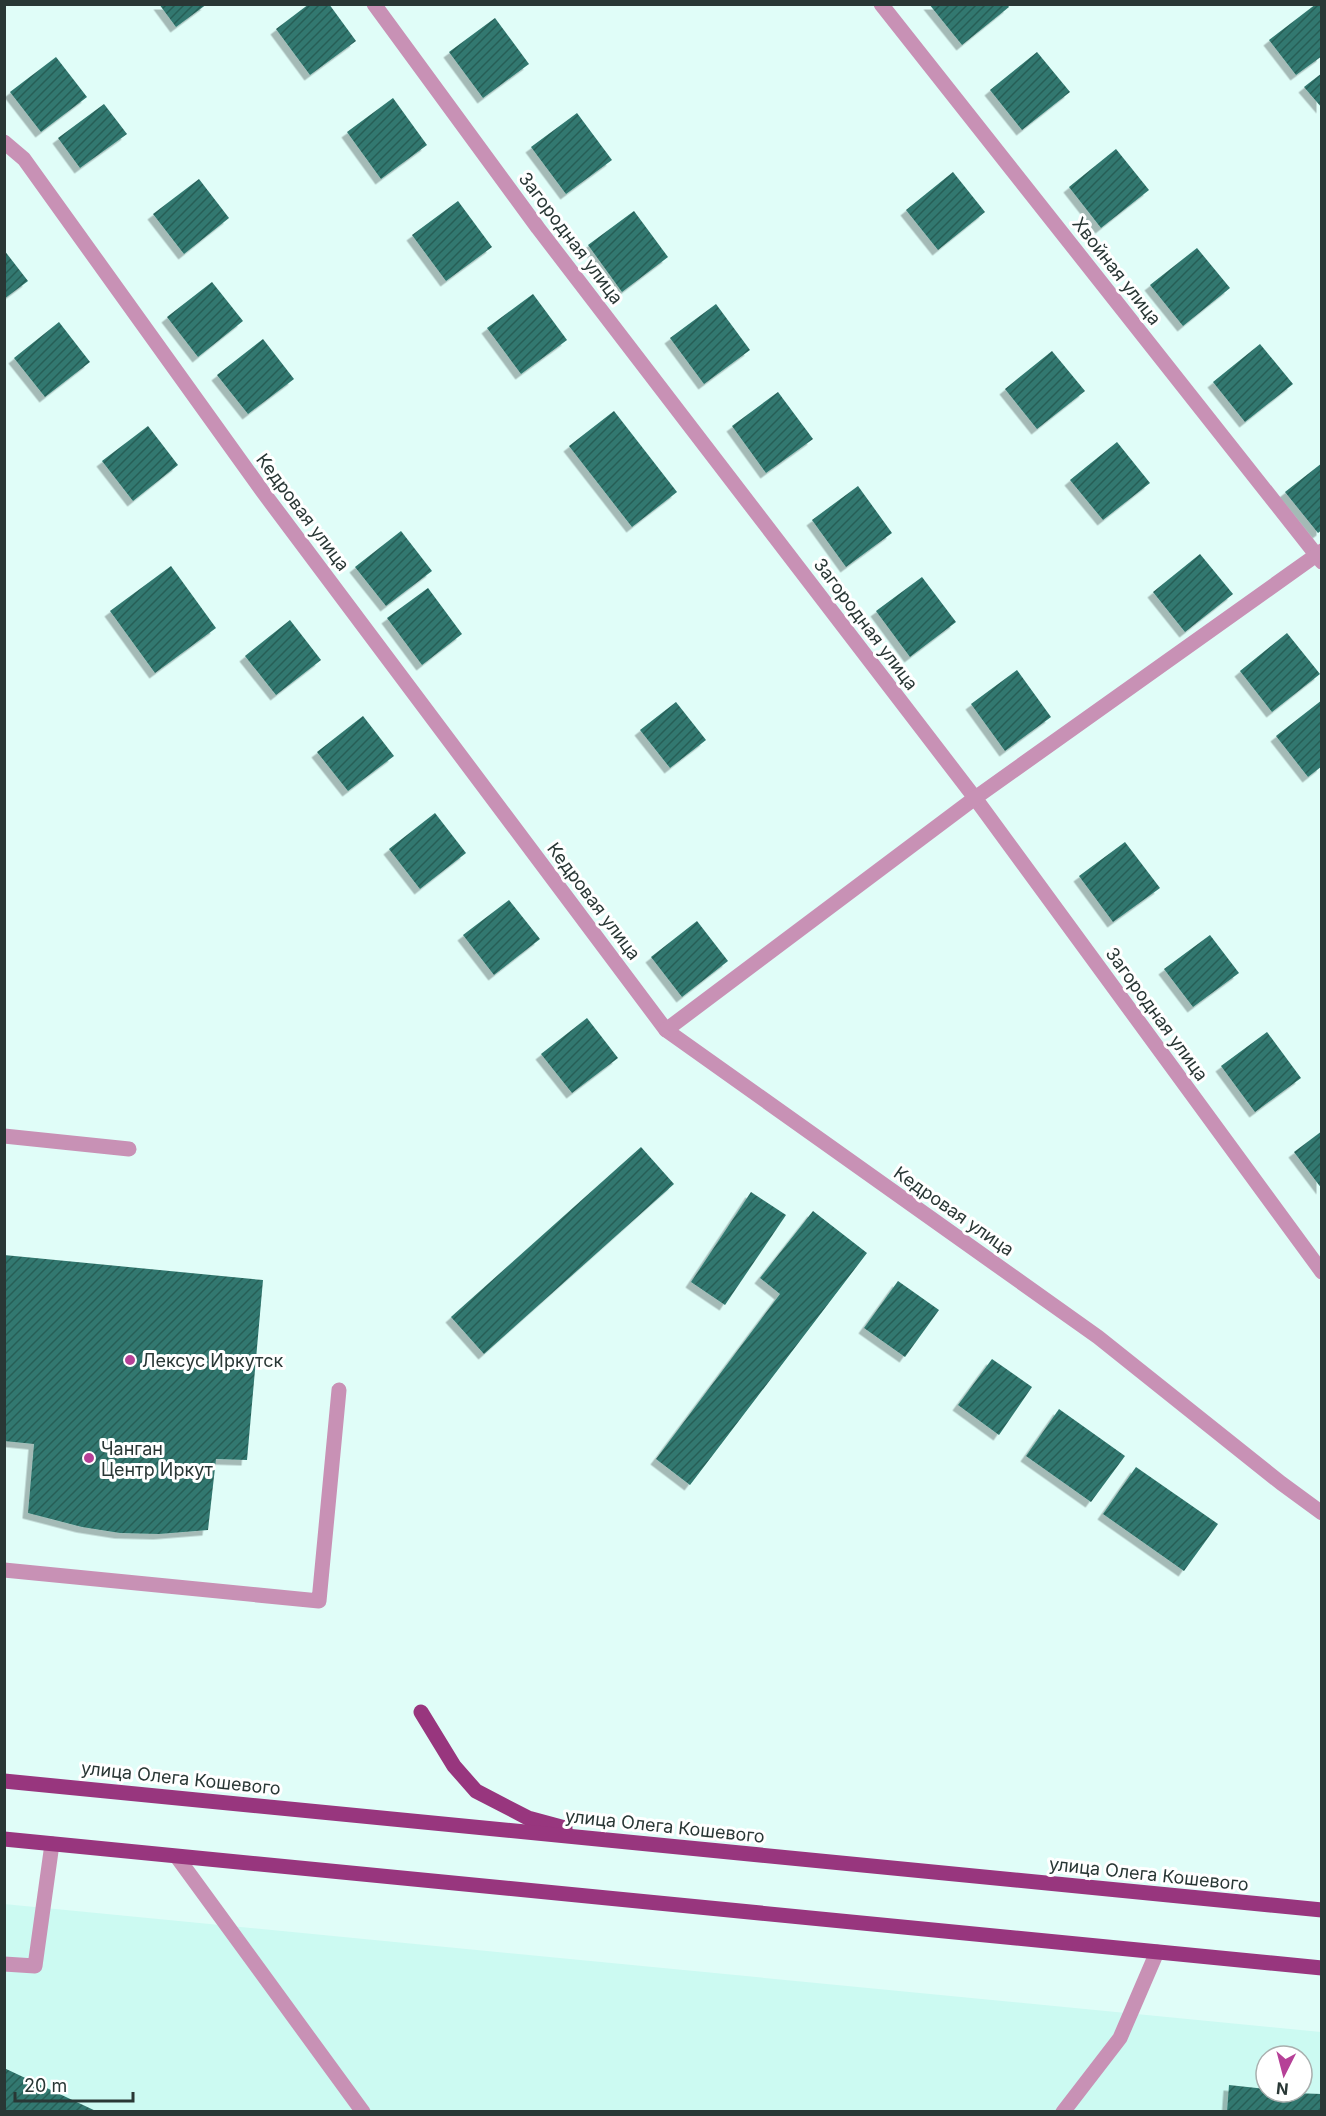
<svg xmlns="http://www.w3.org/2000/svg" width="1326" height="2116" font-family="Inter,sans-serif">
	<defs>
		<pattern id="building-hatch" width="6" height="6" patternUnits="userSpaceOnUse" patternTransform="scale(1.5)"><rect width="6" height="6" fill="#31786f"/><path d="M-1 1l2-2M0 6l6-6M5 7l2-2" fill="none" stroke="#285e57"/></pattern>
		<filter id="shadow"><feDropShadow dx="-5.5" dy="5.5" stdDeviation="0" flood-color="#0004"/></filter>
	</defs>
	<rect width="100%" height="100%" fill="#e0fdf8"/>
	<path fill="#ccfaf2" fill-rule="evenodd" d="M4,1904L1321,2032V2111H5ZM1266,2056H1302V2092H1266Z"/>
	<g fill="url(#building-hatch)" filter="url(#shadow)">
		<polygon points="159,4 207,4 176,27"/>
		<polygon points="309,4 329,4 356,41 310,75 276,29"/>
		<polygon points="929,4 1007,4 1009,7 962,45"/>
		<polygon points="1316,4 1322,4 1322,56 1296,75 1269,40"/>
		<polygon points="495,18 529,64 483,98 449,52"/>
		<polygon points="1037,52 1070,92 1022,130 990,90"/>
		<polygon points="56,57 87,97 41,132 10,92"/>
		<polygon points="1322,73 1322,108 1304,87"/>
		<polygon points="393,98 427,145 381,179 347,132"/>
		<polygon points="104,104 127,134 80,168 58,138"/>
		<polygon points="577,113 612,160 566,194 531,147"/>
		<polygon points="1116,149 1149,190 1101,228 1069,187"/>
		<polygon points="953,172 985,212 938,250 906,210"/>
		<polygon points="199,179 229,218 184,254 153,214"/>
		<polygon points="458,201 492,247 446,281 412,235"/>
		<polygon points="634,211 668,257 622,292 588,245"/>
		<polygon points="1197,248 1230,288 1183,326 1150,285"/>
		<polygon points="4,250 28,281 4,299"/>
		<polygon points="212,282 243,321 198,357 167,317"/>
		<polygon points="533,294 567,340 521,374 487,328"/>
		<polygon points="716,304 750,350 704,384 670,338"/>
		<polygon points="59,322 90,362 45,397 14,358"/>
		<polygon points="263,339 294,379 248,414 217,375"/>
		<polygon points="1260,344 1293,384 1245,422 1213,382"/>
		<polygon points="1052,351 1085,391 1037,429 1005,389"/>
		<polygon points="778,392 813,439 766,473 732,426"/>
		<polygon points="614,411 677,492 632,527 569,446"/>
		<polygon points="148,426 178,465 133,501 102,461"/>
		<polygon points="1117,442 1150,483 1103,520 1070,480"/>
		<polygon points="1322,463 1322,530 1318,533 1285,492"/>
		<polygon points="858,486 892,533 846,567 812,520"/>
		<polygon points="401,531 432,571 386,606 355,567"/>
		<polygon points="1200,554 1233,594 1185,632 1153,592"/>
		<polygon points="171,566 216,628 155,673 110,611"/>
		<polygon points="922,577 956,622 910,657 876,611"/>
		<polygon points="428,588 462,634 422,665 387,618"/>
		<polygon points="290,620 321,660 276,695 245,656"/>
		<polygon points="1287,633 1320,674 1272,712 1240,671"/>
		<polygon points="1017,670 1051,717 1005,751 971,704"/>
		<polygon points="1322,700 1322,766 1308,777 1276,736"/>
		<polygon points="676,702 706,740 670,768 640,730"/>
		<polygon points="363,716 394,756 348,791 317,752"/>
		<polygon points="435,813 466,853 420,889 389,849"/>
		<polygon points="1125,842 1160,888 1113,922 1079,876"/>
		<polygon points="509,900 540,939 494,975 463,935"/>
		<polygon points="697,921 728,961 682,997 651,957"/>
		<polygon points="1210,935 1239,973 1193,1007 1164,969"/>
		<polygon points="587,1018 618,1058 572,1093 541,1054"/>
		<polygon points="1267,1032 1301,1078 1255,1112 1221,1066"/>
		<polygon points="1322,1131 1322,1189 1294,1152"/>
		<polygon points="641,1147 674,1184 484,1354 451,1317"/>
		<polygon points="751,1192 786,1215 725,1305 691,1282"/>
		<polygon points="813,1211 867,1253 690,1485 656,1459 780,1294 760,1278"/>
		<polygon points="4,1255 263,1280 247,1460 216,1459 208,1530 159,1534 120,1533 82,1527 28,1513 34,1444 4,1441"/>
		<polygon points="898,1281 939,1310 905,1357 864,1328"/>
		<polygon points="992,1359 1032,1387 999,1435 958,1405"/>
		<polygon points="1059,1409 1125,1456 1091,1502 1026,1456"/>
		<polygon points="1136,1467 1218,1524 1184,1571 1103,1514"/>
		<polygon points="4,2068 98,2112 4,2112"/>
		<polygon points="1229,2085 1266,2089 1266,2092 1322,2094 1322,2112 1227,2112"/>
	</g>
	<g fill="none" stroke-linecap="round" stroke-linejoin="round">
		<g stroke="#c891b5" stroke-width="15">
			<polyline points="4,1136 129,1149"/>
			<polyline points="4,1570 319,1601 339,1390"/>
			<polyline points="177,1857 363,2112"/>
			<polyline points="4,1964 35,1966 52,1844"/>
			<polyline points="1063,2112 1120,2038 1157,1952"/>
		</g>
		<g stroke="#c891b5" stroke-width="15">
			<polyline points="374,4 538,228 975,798 1322,1272"/>
			<polyline points="881,4 1322,562"/>
			<polyline points="4,142 24,159 263,492 666,1030 1098,1337 1281,1483 1322,1513"/>
			<polyline points="666,1030 975,798 1322,551"/>
		</g>
		<g stroke="#98367e" stroke-width="15">
			<polyline points="421,1712 454,1766 476,1791 528,1818 565,1828"/>
			<polyline points="4,1781 1322,1910"/>
			<polyline points="4,1839 1322,1968"/>
		</g>
	</g>
	<g fill="#b64097" stroke="#fff" stroke-width="2">
		<circle cx="130" cy="1360" r="6"/>
		<circle cx="89" cy="1458" r="6"/>
	</g>
	<g text-anchor="middle" dominant-baseline="central" stroke-width="6" stroke-linejoin="round" paint-order="stroke">
		<g font-size="18" fill="#293735" stroke="#fff">
			<text transform="translate(571 238) rotate(53)">Загородная улица</text>
			<text transform="translate(1117 271) rotate(52)">Хвойная улица</text>
			<text transform="translate(303 512) rotate(53)">Кедровая улица</text>
			<text transform="translate(866 624) rotate(53)">Загородная улица</text>
			<text transform="translate(594 901) rotate(53)">Кедровая улица</text>
			<text transform="translate(1157 1014) rotate(54)">Загородная улица</text>
			<text transform="translate(954 1211) rotate(35)">Кедровая улица</text>
			<text transform="translate(181 1778) rotate(6)">улица Олега Кошевого</text>
			<text transform="translate(665 1826) rotate(6)">улица Олега Кошевого</text>
			<text transform="translate(1149 1874) rotate(6)">улица Олега Кошевого</text>
		</g>
		<g font-size="18" fill="#293735" stroke="#fff" text-anchor="start">
			<text x="142" y="1360">Лексус Иркутск</text>
			<text x="101" y="1448">Чанган<tspan x="101" dy="21">Центр Иркут</tspan></text>
		</g>
	</g>
	<rect width="1326" height="2116" fill="none" stroke="#293735" stroke-width="12"/>
	<g transform="translate(1284 2074) rotate(186)"><circle r="28" fill="#ffffff" stroke="#a9afae" stroke-width="1.5"/>
	<path d="M0-4.5L10 22L0 15L-10 22Z" fill="#b64097"/>
	<text y="-9" font-size="16" font-weight="bold" text-anchor="middle" fill="#293735">N</text>
	</g>
	<path d="M15 2092v9h118v-9" fill="none" stroke="#293735" stroke-width="3"/>
	<text x="24" y="2092" font-size="18" fill="#293735" stroke="#ffffff" stroke-width="4.5" paint-order="stroke">20 m</text>
</svg>
